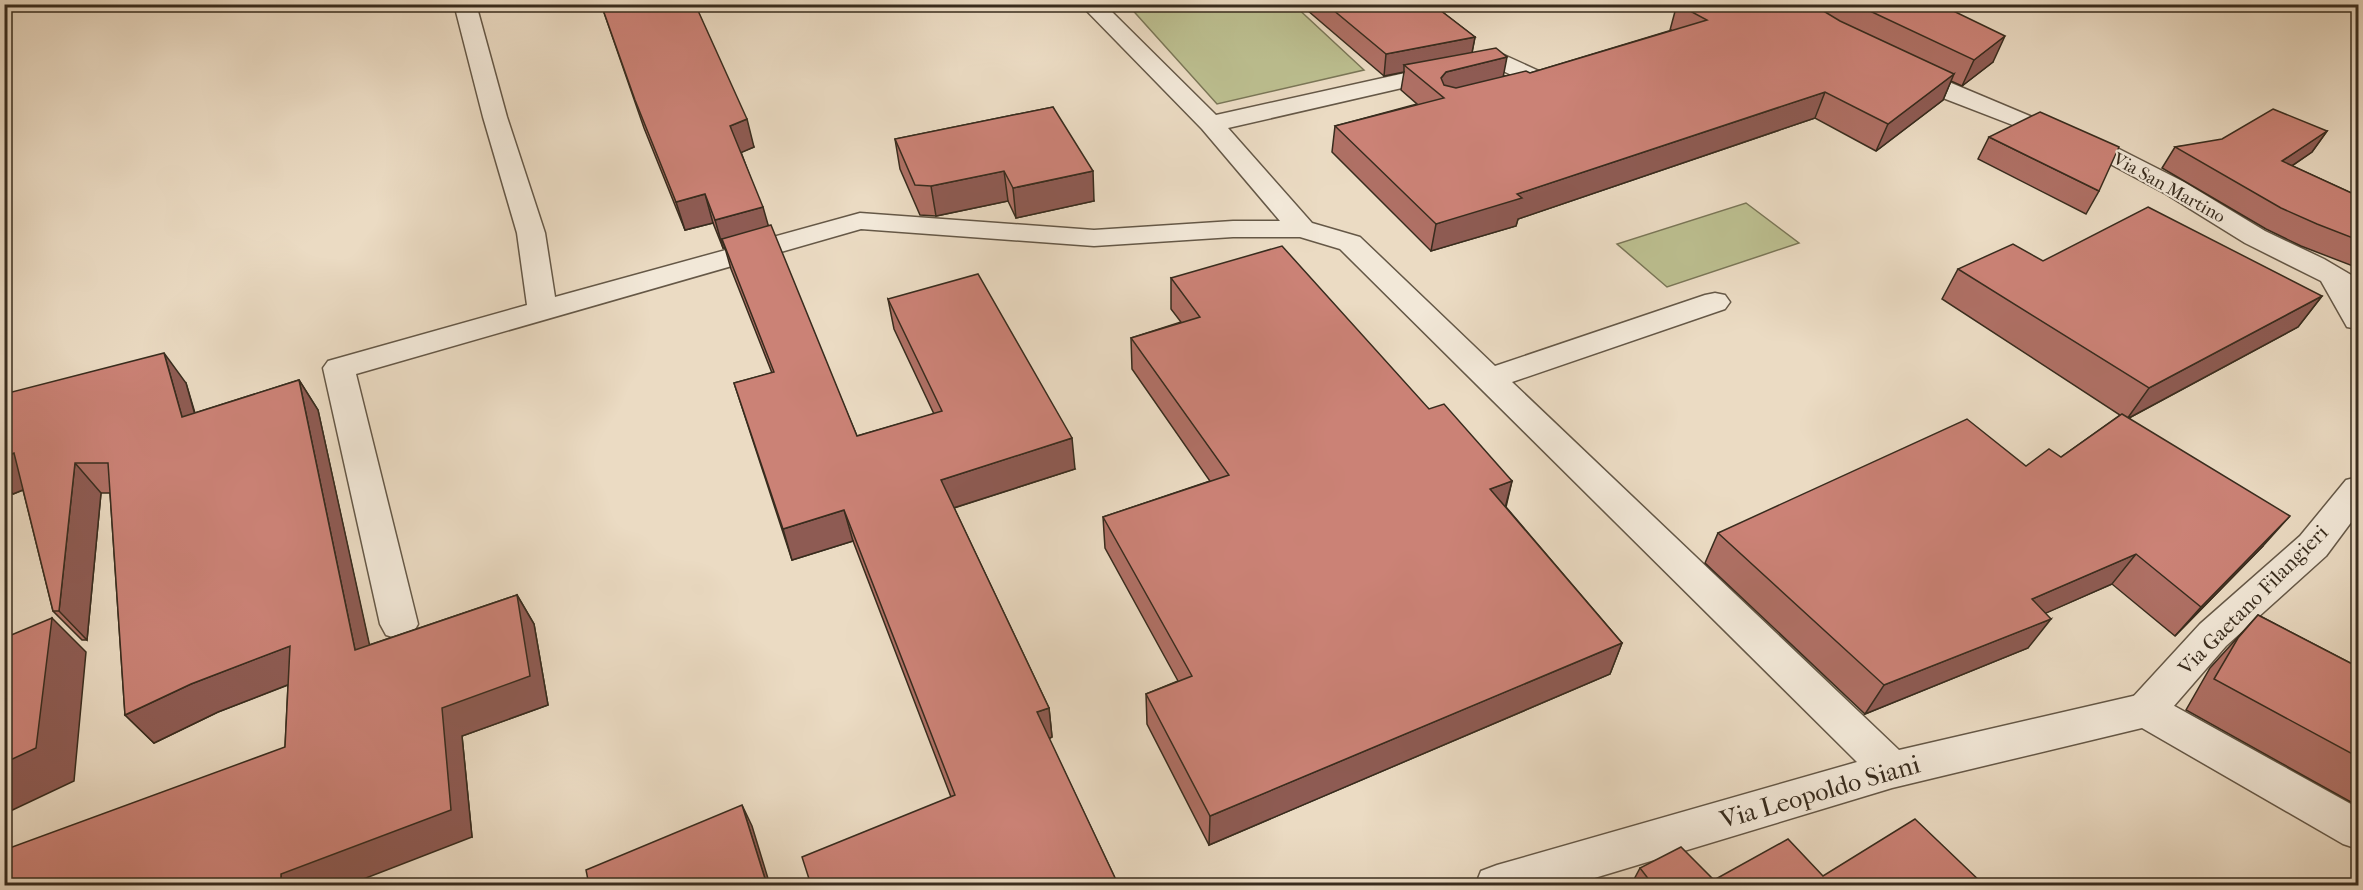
<svg xmlns="http://www.w3.org/2000/svg" width="2363" height="890" font-family="'IM FELL French Canon',serif">
	<rect width="100%" height="100%" fill="#ebdbc3"/>
	<filter id="stains"><feTurbulence type="fractalNoise" baseFrequency=".00333" numOctaves="4"/><feColorMatrix values="0 0 0 0 .2 0 0 0 0 .09 0 0 0 0 .02 0 0 0 .5 -.17"/></filter>
	<radialGradient id="worn" r=".72"><stop offset=".6" stop-color="#630" stop-opacity="0"/><stop offset="1" stop-color="#630" stop-opacity=".3"/></radialGradient>
	<g fill="#bcbf90" stroke="#7a7657" stroke-width="1.5">
		<polygon points="1128,5 1294,5 1364,70 1217,104"/>
		<polygon points="1746,203 1799,243 1667,287 1617,244"/>
	</g>
	<g fill="none" stroke-linecap="round" stroke-linejoin="round">
		<g stroke="#655847" stroke-width="3">
			<g id="minor">
				<polygon points="454,4 476,4 507,117 545,233 555,297 860,213 1094,230 1233,221 1280,221 1202,129 1080,4 1104,4 1216,115 1428,68 1504,55 1552,77 1556,82 1552,87 1522,95 1513,93 1510,88 1513,83 1522,80 1501,70 1428,82 1228,128 1312,223 1360,237 1495,366 1705,295 1715,293 1725,295 1730,302 1725,309 1512,382 1899,750 2146,693 2160,698 2358,808 2358,849 2343,844 2142,728 1892,788 1568,886 1475,886 1481,871 1497,865 1857,762 1340,249 1300,237 1233,237 1094,246 861,229 356,374 418,624 412,635 399,639 386,635 380,624 323,368 328,361 527,305 517,233 483,117"/>
				<polygon points="1906,64 2037,119 2119,149 2184,182 2265,231 2324,259 2358,279 2358,329 2347,327 2321,281 2245,243 2166,194 2101,159 1930,93 1898,76 1894,71 1898,66"/>
			</g>
		</g>
		<g stroke="#655847" stroke-width="3">
			<polygon id="tertiary" points="2358,477 2358,513 2326,556 2226,646 2160,722 2146,727 2132,722 2126,710 2132,698 2200,624 2300,536 2346,480"/>
		</g>
		<use href="#minor" fill="#f2e8d8" fill-rule="evenodd"/>
		<use href="#tertiary" fill="#f2e8d8" fill-rule="evenodd"/>
	</g>
	<g fill="#af7065" stroke="#382c1e" stroke-width="1.5">
		<polygon points="601,4 695,4 754,147 741,152 768,226 857,436 934,414 894,329 888,299 1075,469 954,508 1049,708 1052,737 1049,739 1116,880 1117,885 811,885 951,797 853,541 792,560 734,383 772,373 731,269 725,248 723,248 713,223 685,230 644,128"/>
		<polygon points="1300,4 1432,4 1475,37 1472,52 1504,76 1530,73 1672,30 1670,30 1677,4 1942,4 1941,5 1993,62 1962,86 1951,81 1943,100 1876,151 1815,118 1518,219 1516,226 1431,251 1332,152 1335,126 1417,104 1401,90 1404,72 1384,76"/>
		<polygon points="1053,107 1094,201 1016,218 1008,201 936,216 920,215 900,169 895,139"/>
		<polygon points="2327,131 2312,152 2292,166 2358,196 2358,268 2301,246 2266,229 2162,168 2175,147"/>
		<polygon points="1989,137 2099,191 2086,214 1978,159"/>
		<polygon points="2043,261 2322,296 2298,327 2129,418 2263,546 2175,636 2112,584 2045,613 2028,648 1865,714 1705,563 1718,533 2026,466 2061,457 2120,415 1942,299 1958,269"/>
		<polygon points="1171,278 1429,409 1512,481 1506,507 1622,643 1610,674 1209,845 1147,724 1146,694 1178,681 1105,548 1103,517 1210,481 1132,369 1131,338 1181,322 1171,309"/>
		<polygon points="299,380 318,410 369,645 517,595 534,624 548,705 462,736 472,837 285,747 288,685 218,712 154,743 125,715 110,493 101,493 87,640 82,640 53,611 23,490 13,494 186,383 195,413"/>
		<polygon points="2258,615 2358,667 2358,806 2186,710 2210,668"/>
		<polygon points="1640,868 1714,880 1823,876 1984,885 1631,885"/>
	</g>
	<g fill="#8e5b53" stroke="#382c1e" stroke-width="1.5">
		<polygon points="2005,36 1993,62 1962,86 1974,60"/>
		<polygon points="1475,37 1471,58 1404,65 1404,72 1384,76 1386,54"/>
		<polygon points="1507,57 1502,83 1444,97 1441,78 1446,72"/>
		<polygon points="1954,74 1943,100 1876,151 1888,124"/>
		<polygon points="1825,92 1815,118 1518,219 1516,226 1431,251 1436,224 1517,194"/>
		<polygon points="747,119 754,147 738,154 730,126"/>
		<polygon points="2327,131 2312,152 2268,182 2282,161"/>
		<polygon points="1004,171 1008,201 936,216 931,186"/>
		<polygon points="1093,171 1094,201 1016,218 1013,188"/>
		<polygon points="705,194 713,223 685,230 676,202"/>
		<polygon points="763,207 771,235 722,239 725,248 723,248 715,220"/>
		<polygon points="2322,296 2298,327 2127,419 2149,388"/>
		<polygon points="164,353 186,383 204,447 182,417"/>
		<polygon points="299,380 318,410 377,679 355,650"/>
		<polygon points="1072,438 1075,469 947,510 941,480"/>
		<polygon points="14,453 40,483 13,494 4,484 4,457"/>
		<polygon points="75,463 101,493 87,640 59,611"/>
		<polygon points="1512,481 1504,512 1490,489"/>
		<polygon points="844,510 853,541 792,560 783,529"/>
		<polygon points="2290,516 2263,546 2175,636 2201,607"/>
		<polygon points="2136,554 2112,584 2010,629 2032,599"/>
		<polygon points="517,595 534,624 548,705 462,736 472,837 348,885 281,885 281,874 442,708"/>
		<polygon points="52,618 86,652 74,781 4,814 4,763"/>
		<polygon points="2051,619 2028,648 1865,714 1884,685"/>
		<polygon points="1622,643 1610,674 1209,845 1210,816"/>
		<polygon points="290,646 313,675 218,712 154,743 125,715 191,684"/>
		<polygon points="1049,708 1052,737 1041,742 1037,712"/>
		<polygon points="742,805 752,826 770,885 767,885"/>
		<polygon points="1116,880 1117,885 1103,885"/>
	</g>
	<g fill="#cb8276" stroke="#382c1e" stroke-width="1.5">
		<polygon points="601,4 695,4 747,119 730,126 763,207 715,220 705,194 676,202 635,100"/>
		<polygon points="1326,4 1432,4 1475,37 1386,54"/>
		<polygon points="1677,4 1812,4 1840,21 1954,74 1888,124 1825,92 1517,194 1522,198 1436,224 1335,126 1444,98 1404,65 1496,48 1507,57 1446,72 1441,78 1444,85 1456,88 1526,71 1530,73 1707,20"/>
		<polygon points="1855,4 1939,4 2005,36 1974,60"/>
		<polygon points="1053,107 1093,171 1013,188 1004,171 931,186 915,185 895,139"/>
		<polygon points="2273,109 2327,131 2282,161 2358,196 2358,240 2317,224 2281,208 2175,147 2222,139"/>
		<polygon points="2040,112 2119,147 2099,191 1989,137"/>
		<polygon points="2148,207 2322,296 2149,388 1958,269 2013,244 2043,261"/>
		<polygon points="771,225 857,436 942,411 888,299 978,274 1072,438 941,480 1049,708 1037,712 1116,880 1103,885 811,885 802,857 955,795 844,510 783,529 734,383 774,372 722,239"/>
		<polygon points="1282,246 1429,409 1444,404 1512,481 1490,489 1622,643 1210,816 1146,694 1192,676 1103,517 1229,475 1131,338 1200,317 1171,278"/>
		<polygon points="164,353 182,417 299,380 355,650 517,595 530,676 442,708 451,810 281,874 281,885 4,885 4,850 285,747 290,646 191,684 125,715 108,463 75,463 59,611 53,611 14,453 4,457 4,394"/>
		<polygon points="2122,414 2290,516 2201,607 2136,554 2032,599 2051,619 1884,685 1718,533 1967,419 2026,466 2049,449 2061,457"/>
		<polygon points="2258,615 2358,667 2358,757 2214,679 2238,638"/>
		<polygon points="52,618 36,748 4,763 4,638"/>
		<polygon points="742,805 767,885 589,885 586,870"/>
		<polygon points="1915,819 1984,885 1653,885 1640,868 1681,847 1714,880 1788,839 1823,876"/>
	</g>
	<g text-anchor="middle" dominant-baseline="central" stroke-width="4.5" stroke-linejoin="round" paint-order="stroke">
		<g font-size="18" fill="#382c1e" stroke="#f2e8d8">
			<text transform="translate(2169 188) rotate(29)">Via San Martino</text>
		</g>
		<g font-size="21" fill="#382c1e" stroke="#f2e8d8">
			<text transform="translate(2253 600) rotate(-45)">Via Gaetano Filangieri</text>
		</g>
		<g font-size="26" fill="#382c1e" stroke="#f2e8d8">
			<text transform="translate(1820 792) rotate(-16)">Via Leopoldo Siani</text>
		</g>
	</g>
	<rect width="2363" height="890" fill="none" stroke="#ebdbc3" stroke-width="24"/>
	<rect x="6" y="6" width="2351" height="878" fill="none" stroke="#382c1e" stroke-width="3"/>
	<rect x="12" y="12" width="2339" height="866" fill="none" stroke="#382c1e" stroke-width="1.5"/>
	<rect width="100%" height="100%" filter="url(#stains)"/>
	<rect width="100%" height="100%" fill="url(#worn)"/>
</svg>
